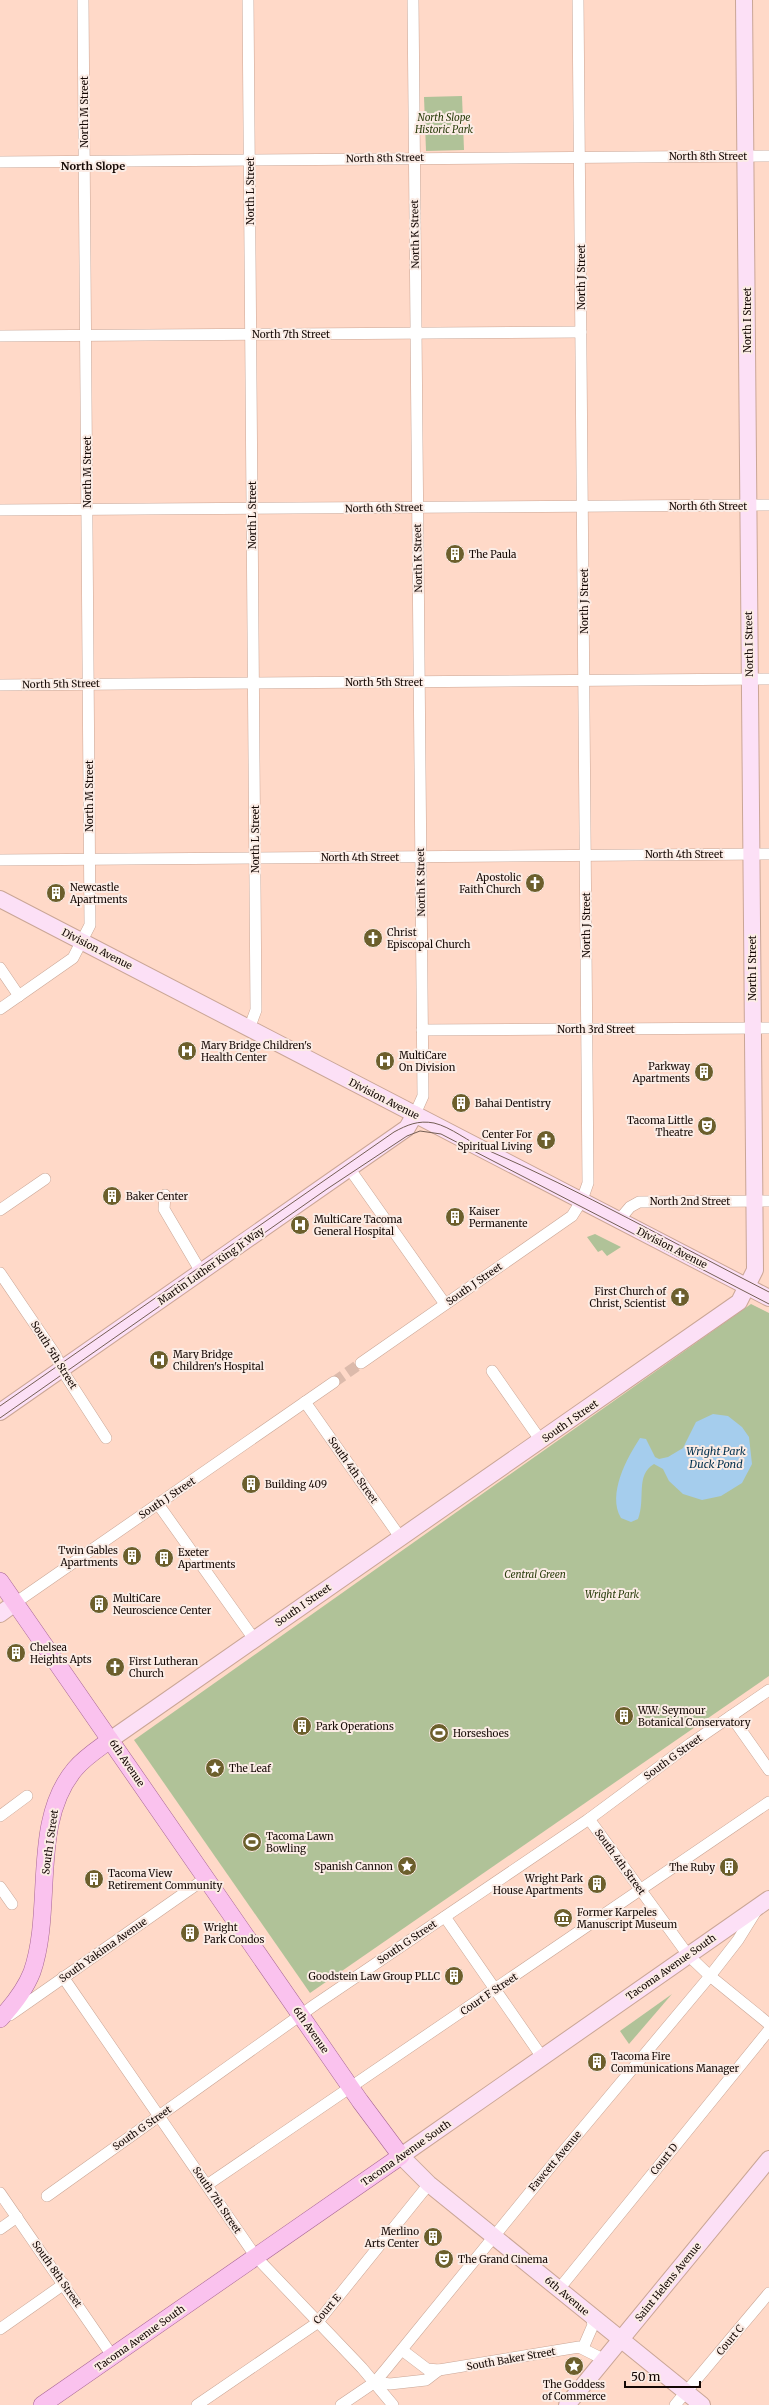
<svg xmlns="http://www.w3.org/2000/svg" width="769" height="2405" font-family="Merriweather,serif">
	<rect width="100%" height="100%" fill="#ffd9c8"/>
	<g fill="#b0c298">
		<polygon points="462,96 464,150 426,151 424,97"/>
		<polygon points="595,1234 621,1247 607,1256 602,1250 598,1252 587,1237"/>
		<polygon points="751,1304 769,1313 769,1676 310,1993 134,1740"/>
		<polygon points="672,1994 629,2044 620,2031"/>
	</g>
	<path fill="#a5cded" d="M713,1414L728,1416L742,1427L749,1437L752,1464L742,1483L721,1496L702,1500L683,1494L669,1481L663,1469L654,1464C635,1475 646,1499 638,1519L631,1522L621,1518C607,1494 627,1458 640,1438L646,1439L655,1457L659,1459L668,1457L683,1448L696,1422Z"/>
	<g fill="none" stroke-linecap="round" stroke-linejoin="round">
		<polyline stroke="#dcbaab" stroke-width="11" stroke-dasharray="11 5.5" stroke-linecap="butt" points="334,1382 361,1363"/>
		<g stroke="#caa696" stroke-width="12">
			<g id="street">
				<polyline points="248,0 256,1010 249,1029"/>
				<polyline points="413,0 423,1096 415,1114"/>
				<polyline points="0,162 769,156"/>
				<polyline points="0,336 581,332"/>
				<polyline points="0,510 769,505"/>
				<polyline points="0,685 769,679"/>
				<polyline points="0,860 769,854"/>
				<polyline points="0,968 19,996"/>
				<polyline points="0,1009 73,958 90,925 83,0"/>
				<polyline points="422,1030 769,1028"/>
				<polyline points="349,1168 445,1304"/>
				<polyline points="165,1195 164,1209 201,1272"/>
				<polyline points="0,1210 45,1179"/>
				<polyline points="619,1220 630,1207 639,1202 769,1201"/>
				<polyline points="0,1273 55,1354 64,1373 106,1438"/>
				<polyline points="361,1363 572,1216 582,1200 588,1183 578,0"/>
				<polyline points="492,1371 541,1441"/>
				<polyline points="305,1402 400,1537"/>
				<polyline points="158,1504 254,1639"/>
				<polyline points="15,1603 334,1382"/>
				<polyline points="731,1716 769,1770"/>
				<polyline points="0,1816 27,1796"/>
				<polyline points="589,1819 688,1955 710,1976 769,2024"/>
				<polyline points="0,1887 12,1904"/>
				<polyline points="445,1917 542,2057"/>
				<polyline points="63,1977 256,2257 362,2368 393,2405"/>
				<polyline points="10,2015 206,1878"/>
				<polyline points="207,2185 769,1802"/>
				<polyline points="0,2193 113,2357"/>
				<polyline points="47,2196 316,2004 589,1819 690,1744 769,1690"/>
				<polyline points="0,2229 17,2217"/>
				<polyline points="559,2289 769,2030"/>
				<polyline points="0,2329 64,2284"/>
				<polyline points="583,2348 593,2325 591,2315"/>
				<polyline points="402,2350 427,2369 439,2370 579,2347 605,2360"/>
				<polyline points="375,2382 390,2384 426,2380 439,2370"/>
				<polyline points="197,2405 317,2323 429,2184"/>
				<polyline points="341,2405 375,2382 386,2369 557,2159 710,1976 738,1940 756,1911"/>
				<polyline points="675,2405 769,2293"/>
			</g>
		</g>
		<g stroke="#caa696" stroke-width="18">
			<g id="secondary">
				<polyline points="0,899 769,1298"/>
				<polyline points="0,1412 407,1128 415,1114"/>
				<polyline points="0,1614 15,1603"/>
				<polyline points="110,1740 739,1302 755,1270 744,0"/>
				<polyline points="567,2405 769,2159"/>
				<polyline points="702,2405 429,2184 401,2156 769,1899"/>
			</g>
		</g>
		<g stroke="#a76694" stroke-width="18">
			<g id="primary">
				<polyline points="0,1581 360,2101 401,2156 42,2405"/>
				<path d="M0,2019C13,2005 25,1990 32,1972C54,1909 30,1822 75,1769C85,1757 98,1749 110,1740"/>
			</g>
		</g>
		<use href="#street" stroke="#fff" stroke-width="11"/>
		<use href="#secondary" stroke="#fce0f6" stroke-width="16"/>
		<use href="#primary" stroke="#fac2ee" stroke-width="17"/>
		<g stroke="#745e54" stroke-width="1">
			<path d="M0,1406L394,1132C407,1125 418,1120 434,1123C451,1127 469,1142 485,1149C582,1191 675,1244 769,1292"/>
			<polyline points="0,1418 327,1189 407,1136 420,1131 441,1134 769,1304"/>
		</g>
	</g>
	<defs>
		<g id="building-disc" transform="scale(1)"><circle r="9.5" fill="#6c5f2c" stroke="#fbece5"/><path d="M-4-6H4V6H1V3H-1V6H-4ZM-2.5-4.3h1.7v1.8h-1.7ZM.8-4.3h1.7v1.8H.8ZM-2.5-1h1.7V.8h-1.7ZM.8-1h1.7V.8H.8Z" fill="#fff"/></g>
		<g id="church-disc" transform="scale(1)"><circle r="9.5" fill="#6c5f2c" stroke="#fbece5"/><path d="M-1.2-6h2.4v3.5h3.3v2.4h-3.3V6h-2.4V-.1h-3.3v-2.4h3.3Z" fill="#fff"/></g>
		<g id="hospital-disc" transform="scale(1)"><circle r="9.5" fill="#6c5f2c" stroke="#fbece5"/><path d="M-5-5h3v3.5h4V-5h3V5h-3V1.5h-4V5h-3Z" fill="#fff"/></g>
		<g id="theatre-disc" transform="scale(1)"><circle r="9.5" fill="#6c5f2c" stroke="#fbece5"/><path d="M-5-5.5Q0-4 5-5.5V0Q5 5 0 6Q-5 5-5 0ZM-3.3-2.5H-1v1.5H-3.3ZM1-2.5H3.3v1.5H1ZM-2.8 1Q0 5.5 2.8 1Z" fill="#fff"/></g>
		<g id="stadium-disc" transform="scale(1)"><circle r="9.5" fill="#6c5f2c" stroke="#fbece5"/><path d="M0-5a6.5 5 0 1 0 0 10a6.5 5 0 1 0 0-10ZM-3.5-1.8h7v3.6h-7Z" fill="#fff"/></g>
		<g id="sight-disc" transform="scale(1)"><circle r="9.5" fill="#6c5f2c" stroke="#fbece5"/><path d="M0-6L1.8-2.2L6-1.7L2.9 1.2L3.7 5.4L0 3.3L-3.7 5.4L-2.9 1.2L-6-1.7L-1.8-2.2Z" fill="#fff"/></g>
		<g id="museum-disc" transform="scale(1)"><circle r="9.5" fill="#6c5f2c" stroke="#fbece5"/><path d="M0-6L6-3V-2H-6V-3ZM-5-1h2V3h-2ZM-1-1h2V3h-2ZM3-1h2V3H3ZM-6 4H6V6H-6Z" fill="#fff"/></g>
	</defs>
	<g fill-rule="evenodd">
		<use href="#building-disc" x="455" y="554"/>
		<use href="#church-disc" x="535" y="883"/>
		<use href="#building-disc" x="56" y="893"/>
		<use href="#church-disc" x="373" y="938"/>
		<use href="#hospital-disc" x="187" y="1051"/>
		<use href="#hospital-disc" x="385" y="1061"/>
		<use href="#building-disc" x="704" y="1072"/>
		<use href="#building-disc" x="461" y="1103"/>
		<use href="#theatre-disc" x="707" y="1126"/>
		<use href="#church-disc" x="546" y="1140"/>
		<use href="#building-disc" x="112" y="1196"/>
		<use href="#building-disc" x="455" y="1217"/>
		<use href="#hospital-disc" x="300" y="1225"/>
		<use href="#church-disc" x="680" y="1297"/>
		<use href="#hospital-disc" x="159" y="1360"/>
		<use href="#building-disc" x="251" y="1484"/>
		<use href="#building-disc" x="132" y="1556"/>
		<use href="#building-disc" x="164" y="1558"/>
		<use href="#building-disc" x="99" y="1604"/>
		<use href="#building-disc" x="16" y="1653"/>
		<use href="#church-disc" x="115" y="1667"/>
		<use href="#building-disc" x="624" y="1716"/>
		<use href="#building-disc" x="302" y="1726"/>
		<use href="#stadium-disc" x="439" y="1733"/>
		<use href="#sight-disc" x="215" y="1768"/>
		<use href="#stadium-disc" x="252" y="1842"/>
		<use href="#sight-disc" x="407" y="1866"/>
		<use href="#building-disc" x="729" y="1867"/>
		<use href="#building-disc" x="94" y="1879"/>
		<use href="#building-disc" x="597" y="1884"/>
		<use href="#museum-disc" x="563" y="1918"/>
		<use href="#building-disc" x="190" y="1933"/>
		<use href="#building-disc" x="454" y="1976"/>
		<use href="#building-disc" x="597" y="2062"/>
		<use href="#building-disc" x="433" y="2237"/>
		<use href="#theatre-disc" x="444" y="2259"/>
		<use href="#sight-disc" x="574" y="2366"/>
	</g>
	<g text-anchor="middle" dominant-baseline="central" stroke-width="4" stroke-linejoin="round" paint-order="stroke">
		<g font-size="10" fill="#140804" stroke="#fbece5">
			<text transform="translate(84 112) rotate(-90)">North M Street</text>
			<text x="708" y="156">North 8th Street</text>
			<text transform="translate(385 158) rotate(-1)">North 8th Street</text>
			<text transform="translate(250 191) rotate(-90)">North L Street</text>
			<text transform="translate(415 234) rotate(-91)">North K Street</text>
			<text transform="translate(581 277) rotate(-90)">North J Street</text>
			<text transform="translate(747 320) rotate(-90)">North I Street</text>
			<text x="291" y="334">North 7th Street</text>
			<text transform="translate(87 472) rotate(-90)">North M Street</text>
			<text x="708" y="506">North 6th Street</text>
			<text transform="translate(384 508) rotate(-1)">North 6th Street</text>
			<text transform="translate(252 515) rotate(-90)">North L Street</text>
			<text transform="translate(418 558) rotate(-91)">North K Street</text>
			<text transform="translate(584 601) rotate(-90)">North J Street</text>
			<text transform="translate(749 644) rotate(-91)">North I Street</text>
			<text x="384" y="682">North 5th Street</text>
			<text transform="translate(61 684) rotate(-1)">North 5th Street</text>
			<text transform="translate(89 796) rotate(-90)">North M Street</text>
			<text transform="translate(255 839) rotate(-90)">North L Street</text>
			<text x="684" y="854">North 4th Street</text>
			<text x="360" y="857">North 4th Street</text>
			<text transform="translate(421 882) rotate(-91)">North K Street</text>
			<text transform="translate(586 925) rotate(-90)">North J Street</text>
			<text transform="translate(97 949) rotate(27)">Division Avenue</text>
			<text transform="translate(752 968) rotate(-90)">North I Street</text>
			<text x="596" y="1029">North 3rd Street</text>
			<text transform="translate(384 1099) rotate(27)">Division Avenue</text>
			<text x="690" y="1201">North 2nd Street</text>
			<text transform="translate(672 1248) rotate(27)">Division Avenue</text>
			<text transform="translate(211 1266) rotate(-35)">Martin Luther King Jr Way</text>
			<text transform="translate(474 1284) rotate(-35)">South J Street</text>
			<text transform="translate(54 1355) rotate(58)">South 5th Street</text>
			<text transform="translate(570 1421) rotate(-35)">South I Street</text>
			<text transform="translate(353 1470) rotate(55)">South 4th Street</text>
			<text transform="translate(167 1498) rotate(-34)">South J Street</text>
			<text transform="translate(303 1605) rotate(-35)">South I Street</text>
			<text transform="translate(673 1757) rotate(-36)">South G Street</text>
			<text transform="translate(127 1763) rotate(56)">6th Avenue</text>
			<text transform="translate(50 1842) rotate(-82)">South I Street</text>
			<text transform="translate(620 1862) rotate(54)">South 4th Street</text>
			<text transform="translate(407 1942) rotate(-34)">South G Street</text>
			<text transform="translate(103 1950) rotate(-35)">South Yakima Avenue</text>
			<text transform="translate(671 1967) rotate(-35)">Tacoma Avenue South</text>
			<text transform="translate(489 1994) rotate(-34)">Court F Street</text>
			<text transform="translate(311 2030) rotate(55)">6th Avenue</text>
			<text transform="translate(142 2128) rotate(-35)">South G Street</text>
			<text transform="translate(406 2153) rotate(-35)">Tacoma Avenue South</text>
			<text transform="translate(664 2159) rotate(-51)">Court D</text>
			<text transform="translate(555 2161) rotate(-50)">Fawcett Avenue</text>
			<text transform="translate(217 2200) rotate(56)">South 7th Street</text>
			<text transform="translate(57 2274) rotate(55)">South 8th Street</text>
			<text transform="translate(668 2282) rotate(-51)">Saint Helens Avenue</text>
			<text transform="translate(567 2296) rotate(40)">6th Avenue</text>
			<text transform="translate(327 2309) rotate(-49)">Court E</text>
			<text transform="translate(140 2338) rotate(-35)">Tacoma Avenue South</text>
			<text transform="translate(730 2340) rotate(-50)">Court C</text>
			<text transform="translate(511 2359) rotate(-10)">South Baker Street</text>
		</g>
		<g font-size="10" font-style="italic" fill="#2c3e0e" stroke="#fbece5">
			<text x="444" y="117">North Slope<tspan x="444" dy="12">Historic Park</tspan></text>
			<text x="535" y="1574">Central Green</text>
			<text x="612" y="1594">Wright Park</text>
		</g>
		<g font-size="10" fill="#140804" stroke="#fbece5" text-anchor="start">
			<text x="469" y="554">The Paula</text>
			<text x="521" y="877" text-anchor="end">Apostolic<tspan x="521" dy="12">Faith Church</tspan></text>
			<text x="70" y="887">Newcastle<tspan x="70" dy="12">Apartments</tspan></text>
			<text x="387" y="932">Christ<tspan x="387" dy="12">Episcopal Church</tspan></text>
			<text x="201" y="1045">Mary Bridge Children's<tspan x="201" dy="12">Health Center</tspan></text>
			<text x="399" y="1055">MultiCare<tspan x="399" dy="12">On Division</tspan></text>
			<text x="690" y="1066" text-anchor="end">Parkway<tspan x="690" dy="12">Apartments</tspan></text>
			<text x="475" y="1103">Bahai Dentistry</text>
			<text x="693" y="1120" text-anchor="end">Tacoma Little<tspan x="693" dy="12">Theatre</tspan></text>
			<text x="532" y="1134" text-anchor="end">Center For<tspan x="532" dy="12">Spiritual Living</tspan></text>
			<text x="126" y="1196">Baker Center</text>
			<text x="469" y="1211">Kaiser<tspan x="469" dy="12">Permanente</tspan></text>
			<text x="314" y="1219">MultiCare Tacoma<tspan x="314" dy="12">General Hospital</tspan></text>
			<text x="666" y="1291" text-anchor="end">First Church of<tspan x="666" dy="12">Christ, Scientist</tspan></text>
			<text x="173" y="1354">Mary Bridge<tspan x="173" dy="12">Children's Hospital</tspan></text>
			<text x="265" y="1484">Building 409</text>
			<text x="118" y="1550" text-anchor="end">Twin Gables<tspan x="118" dy="12">Apartments</tspan></text>
			<text x="178" y="1552">Exeter<tspan x="178" dy="12">Apartments</tspan></text>
			<text x="113" y="1598">MultiCare<tspan x="113" dy="12">Neuroscience Center</tspan></text>
			<text x="30" y="1647">Chelsea<tspan x="30" dy="12">Heights Apts</tspan></text>
			<text x="129" y="1661">First Lutheran<tspan x="129" dy="12">Church</tspan></text>
			<text x="638" y="1710">W.W. Seymour<tspan x="638" dy="12">Botanical Conservatory</tspan></text>
			<text x="316" y="1726">Park Operations</text>
			<text x="453" y="1733">Horseshoes</text>
			<text x="229" y="1768">The Leaf</text>
			<text x="266" y="1836">Tacoma Lawn<tspan x="266" dy="12">Bowling</tspan></text>
			<text x="393" y="1866" text-anchor="end">Spanish Cannon</text>
			<text x="715" y="1867" text-anchor="end">The Ruby</text>
			<text x="108" y="1873">Tacoma View<tspan x="108" dy="12">Retirement Community</tspan></text>
			<text x="583" y="1878" text-anchor="end">Wright Park<tspan x="583" dy="12">House Apartments</tspan></text>
			<text x="577" y="1912">Former Karpeles<tspan x="577" dy="12">Manuscript Museum</tspan></text>
			<text x="204" y="1927">Wright<tspan x="204" dy="12">Park Condos</tspan></text>
			<text x="440" y="1976" text-anchor="end">Goodstein Law Group PLLC</text>
			<text x="611" y="2056">Tacoma Fire<tspan x="611" dy="12">Communications Manager</tspan></text>
			<text x="419" y="2231" text-anchor="end">Merlino<tspan x="419" dy="12">Arts Center</tspan></text>
			<text x="458" y="2259">The Grand Cinema</text>
			<text x="574" y="2384" text-anchor="middle">The Goddess<tspan x="574" dy="12">of Commerce</tspan></text>
		</g>
		<g font-size="11" font-weight="bold" fill="#140804" stroke="#fbece5">
			<text x="93" y="166">North Slope</text>
		</g>
		<g font-size="11" font-style="italic" fill="#00304e" stroke="#fbece5">
			<text x="716" y="1451">Wright Park<tspan x="716" dy="13">Duck Pond</tspan></text>
		</g>
	</g>
	<path d="M625 2381v6h75v-6" fill="none" stroke="#140804" stroke-width="2"/>
	<text x="631" y="2381" font-size="12" fill="#140804" stroke="#fbece5" stroke-width="3" paint-order="stroke">50 m</text>
</svg>
